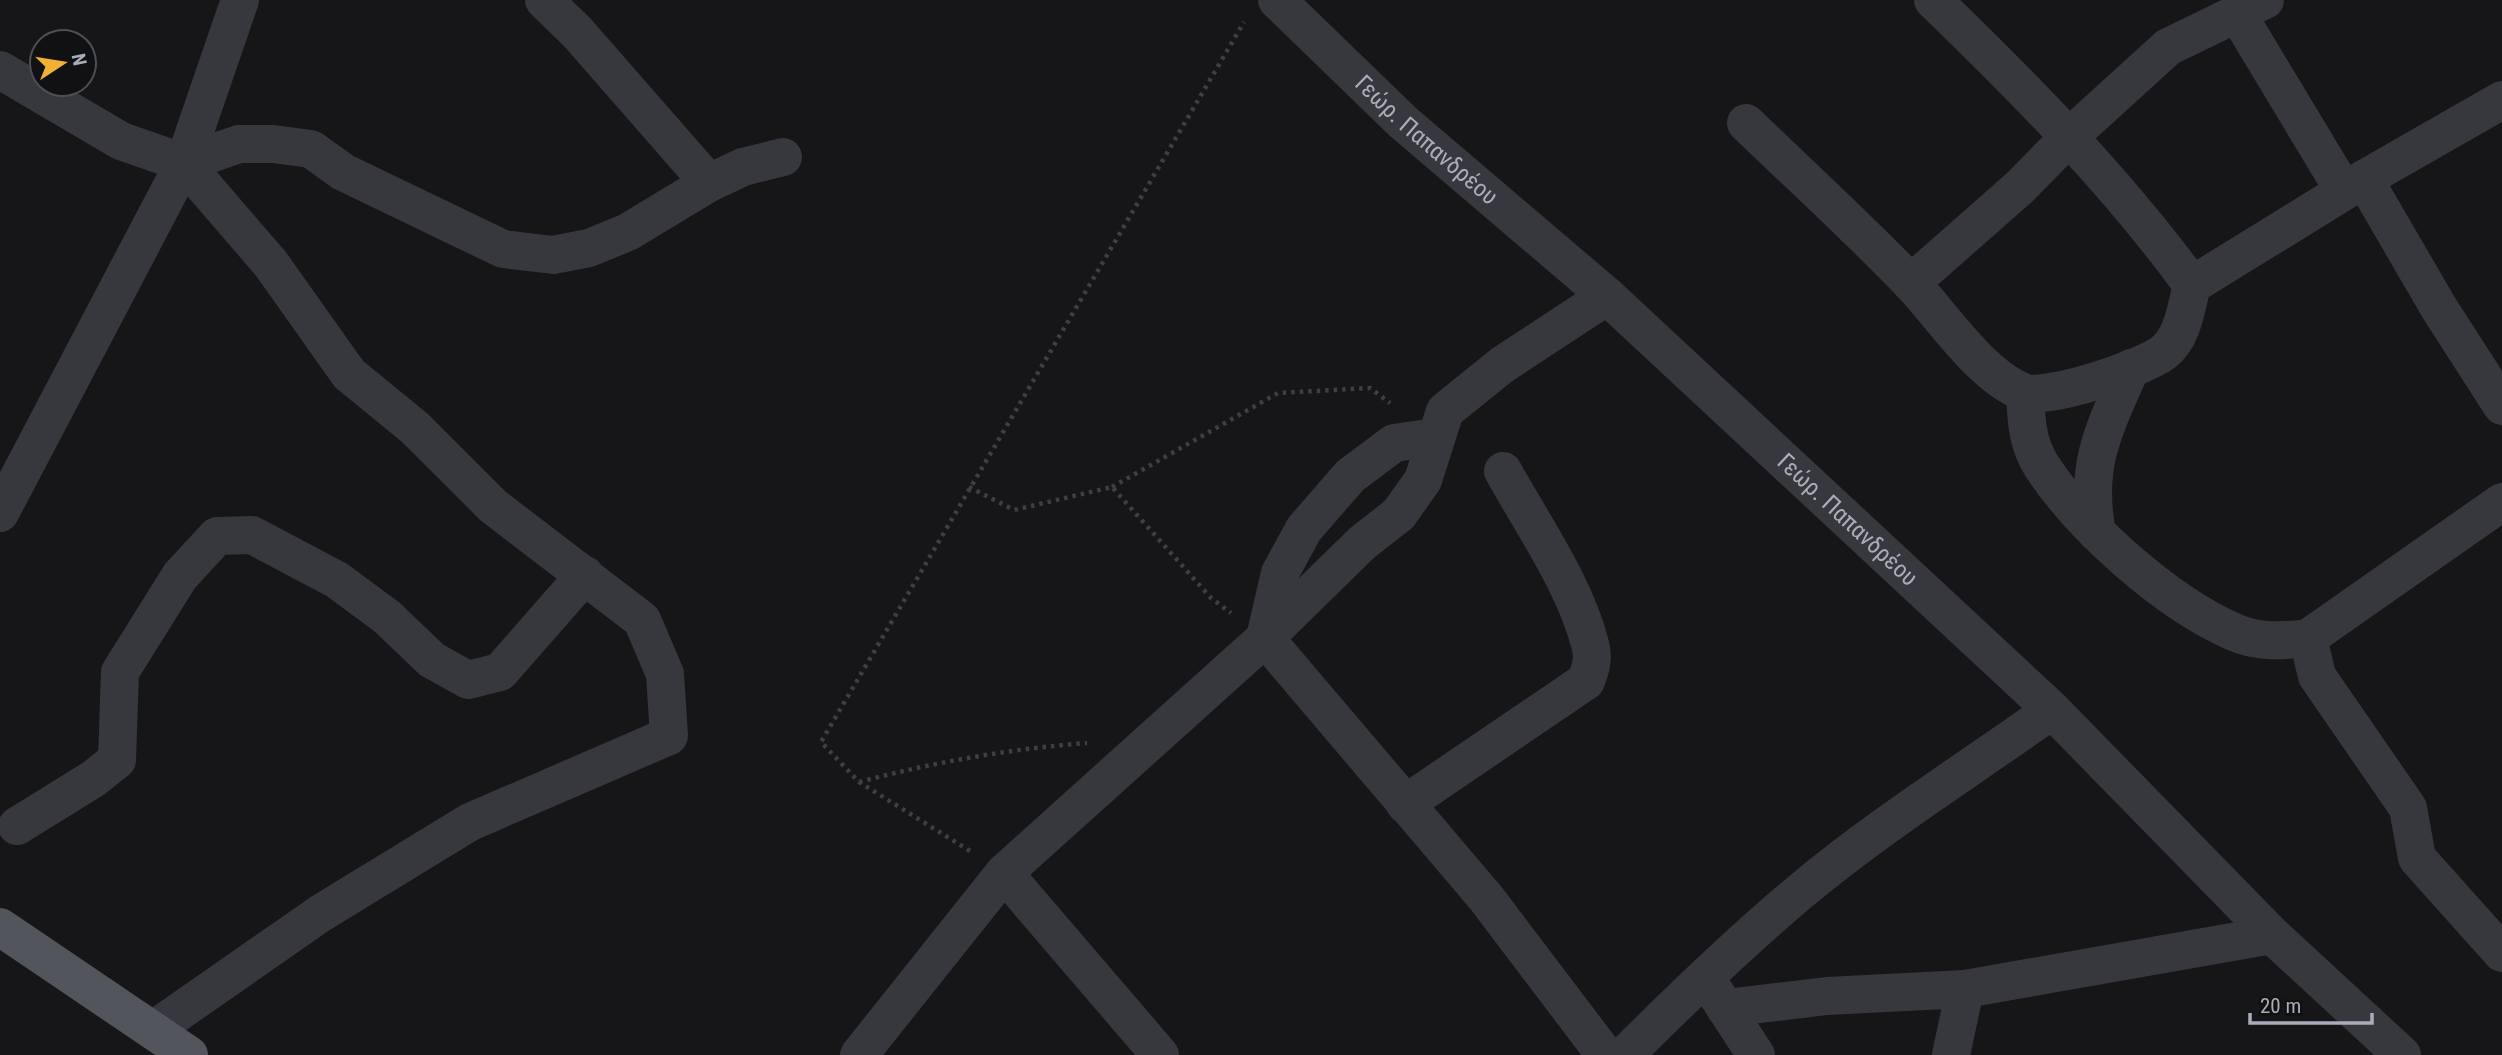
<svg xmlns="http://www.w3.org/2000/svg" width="2502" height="1055" font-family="'Roboto Condensed',sans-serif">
	<rect width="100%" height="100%" fill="#161618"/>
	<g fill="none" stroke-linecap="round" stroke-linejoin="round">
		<g stroke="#3d3f44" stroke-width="4.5" stroke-dasharray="3.5 5" stroke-linecap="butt">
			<polyline points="969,487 1014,510 1112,487 1211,598 1231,613"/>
			<polyline points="1112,487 1278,393 1370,388 1390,403"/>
			<path d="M859,782C935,762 1009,749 1087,743"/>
			<polyline points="970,851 859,782 821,742 1244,22"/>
		</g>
		<g stroke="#37383d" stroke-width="38">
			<polyline points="544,0 577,32 709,183"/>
			<path id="s1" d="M1277,0L1403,122L1607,296L2052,710L2272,935L2402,1055"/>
			<path d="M1933,0C2024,88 2117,182 2192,285L2364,179L2502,100"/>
			<polyline points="2238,15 2344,191"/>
			<polyline points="0,70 121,141 184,163 239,144 273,144 311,149 343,172 503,249 553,255 589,248 628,232 709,183 743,167 783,157"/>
			<path d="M1746,123C1801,176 1857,227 1910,282C1942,315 1979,374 2023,392C2046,401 2144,368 2164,352C2183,337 2186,308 2192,285"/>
			<polyline points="2364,179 2439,308 2502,406"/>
			<polyline points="1911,283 2020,187 2068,138 2168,47 2265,0"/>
			<path d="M2025,393C2026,418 2027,443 2041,465C2081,527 2167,603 2234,632C2258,643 2283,641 2308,638L2502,502"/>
			<polyline points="1435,437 1394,443 1350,476 1304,529 1280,573 1265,638 1486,898 1605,1055"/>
			<polyline points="0,513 184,163 240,0"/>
			<path d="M2097,533C2084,465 2104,429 2131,368"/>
			<polyline points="2308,638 2317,676 2408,808 2417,858 2502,953"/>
			<path d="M1405,804L1586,681C1591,668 1594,657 1590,644C1575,585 1533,525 1503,471"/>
			<polyline points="17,826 93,779 117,760 120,672 180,576 217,536 252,535 337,580 387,617 432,660 468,680 500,672 585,575"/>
			<polyline points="1004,873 1160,1055"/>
			<polyline points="1713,989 1756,1055"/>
			<polyline points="1725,1008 1827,996 1965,989 2272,935"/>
			<polyline points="153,1030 321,913 470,822 669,736 665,674 642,620 493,506 415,428 349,374 271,264 184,163"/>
			<polyline points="859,1055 1004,873 1265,638 1362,543 1399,514 1423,480 1445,411 1502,365 1607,296"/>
			<path d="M1625,1055C1682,998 1739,943 1801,891C1880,825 1968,770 2052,710"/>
			<polyline points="1951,1055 1965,989"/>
		</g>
		<polyline stroke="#53555c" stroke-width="38" points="0,927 189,1055"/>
	</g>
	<g text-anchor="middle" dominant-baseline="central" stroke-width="6" stroke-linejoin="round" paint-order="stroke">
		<g font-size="24" fill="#a8adb8" stroke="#111113">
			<text stroke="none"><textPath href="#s1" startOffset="205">Γεώρ. Παπανδρέου</textPath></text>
			<text stroke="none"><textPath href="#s1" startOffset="772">Γεώρ. Παπανδρέου</textPath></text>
		</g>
	</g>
	<g transform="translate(63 63) rotate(78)"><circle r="33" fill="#111113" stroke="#4d4f55" stroke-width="2"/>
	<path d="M0-5L12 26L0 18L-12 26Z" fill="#f2b134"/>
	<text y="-10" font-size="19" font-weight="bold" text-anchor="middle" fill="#a8adb8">N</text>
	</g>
	<path d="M2250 1013v10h122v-10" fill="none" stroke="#a8adb8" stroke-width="3.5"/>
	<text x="2260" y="1013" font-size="21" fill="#a8adb8" stroke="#111113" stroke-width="5" paint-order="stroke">20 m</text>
</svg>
